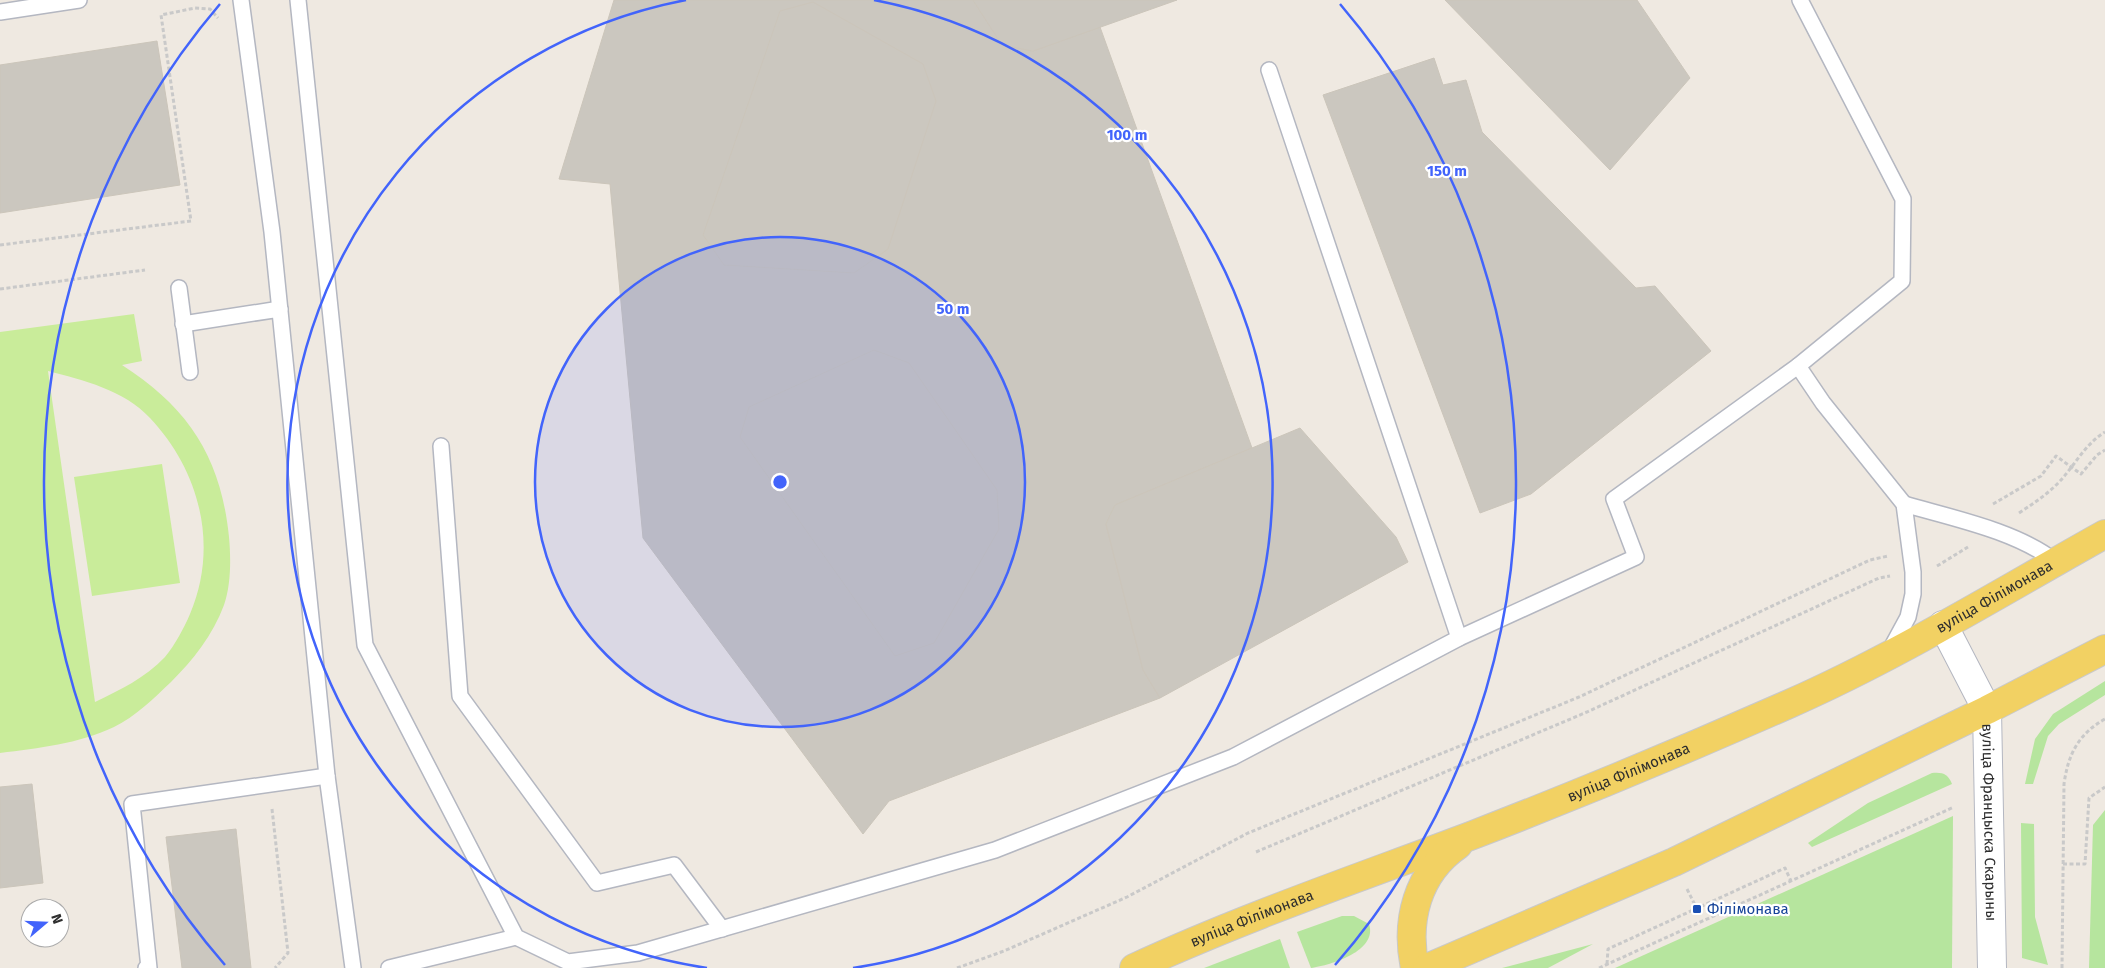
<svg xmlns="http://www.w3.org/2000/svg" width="2105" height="968" font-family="'Fira Sans',sans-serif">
	<rect width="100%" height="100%" fill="#efe9e1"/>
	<g fill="#b6e59e">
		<polygon points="2105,681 2105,695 2059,724 2048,736 2033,784 2025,784 2035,739 2053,714"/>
		<path d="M1932,773C1943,772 1948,774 1952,784L1812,847L1808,843L1868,803Z"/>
		<polygon points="2105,810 2105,968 2089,968 2093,825"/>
		<polygon points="1953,816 1952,968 1615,968"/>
		<polygon points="2021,823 2034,824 2035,917 2048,965 2022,958"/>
		<path d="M1342,916H1354L1369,924C1378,951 1331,965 1311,968L1297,932Z"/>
		<polygon points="1280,939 1290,968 1204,968"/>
		<polygon points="1593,944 1548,968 1502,968"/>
	</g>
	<g fill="#c9ec9a" fill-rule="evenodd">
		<path d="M134,314L142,361L122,365C189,408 221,458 229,537C231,559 231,585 224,605C213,635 193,660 171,682C154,698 135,717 114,727C78,744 39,748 0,753V332ZM48,371C83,380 124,390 150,418C200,471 219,546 190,614C184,628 175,645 165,657C145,678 120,690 95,702Z"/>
		<polygon points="162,464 180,583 92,596 74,477"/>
	</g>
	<g fill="#cbc7bf" stroke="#cbc5ba">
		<polygon points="614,0 973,0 1002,45 1033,51 1100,27 1252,448 1115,505 1106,524 1143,670 1160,698 889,801 863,834 643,538 610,184 559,179"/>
		<polygon points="973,0 1177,0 1033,51 1002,45"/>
		<polygon points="1445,0 1637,0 1690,78 1610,170"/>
		<polygon points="813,2 923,64 936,101 888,249 854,273 724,265 703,235 780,11"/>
		<polygon points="157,41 180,185 0,213 0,65"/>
		<polygon points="1434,58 1443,85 1466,80 1482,132 1636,288 1655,286 1711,351 1531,494 1480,513 1323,95"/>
		<polygon points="874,350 909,363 997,490 999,529 934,643 895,656 740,437 749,407"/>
		<polygon points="1300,428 1396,537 1408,562 1160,698 1143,670 1106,524 1115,505"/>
		<polygon points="32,784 43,883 0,888 0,787"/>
		<polygon points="236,829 251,968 182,968 166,837"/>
	</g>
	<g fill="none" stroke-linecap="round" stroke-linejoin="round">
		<g stroke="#b4b7c1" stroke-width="18">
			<g id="lane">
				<polyline points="241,0 272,232 327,776 353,968"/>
				<polyline points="298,0 365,645 516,937 568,962 638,953 995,850 1233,757 1459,638 1636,557 1614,499 1798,366"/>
				<polyline points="1800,0 1903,199 1902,281 1798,366 1823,403 1904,504 1913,572 1913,594 1908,617 1889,652"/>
				<polyline points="0,12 79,0"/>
				<polyline points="1269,70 1459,638"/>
				<polyline points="179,288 190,372"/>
				<polyline points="183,324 280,309"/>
				<polyline points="441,446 460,696 597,883 674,865 722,929"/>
				<path d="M1904,504C1952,518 2017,531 2056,562"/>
				<polyline points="146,968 149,968 132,804 327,776"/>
				<polyline points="389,968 516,937"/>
			</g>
		</g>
		<g stroke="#b4b7c1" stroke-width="30">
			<g id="secondary">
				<path id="s1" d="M1943,625L1987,710L1992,968"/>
			</g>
		</g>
		<g stroke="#c9c9c9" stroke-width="30">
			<g id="primary">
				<path id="s2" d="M1134,968C1244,917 1359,878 1473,835C1579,794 1685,750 1789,704C1898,656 2001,592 2105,534"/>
				<path d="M1415,968C1405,921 1417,873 1458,845"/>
				<polyline points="1427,968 1674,862 1987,710 2105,649"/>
			</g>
		</g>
		<g stroke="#c9c9c9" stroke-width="3" stroke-dasharray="4 2.5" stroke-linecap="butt">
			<polyline points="0,245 191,221 161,15 195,8 210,9 218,18"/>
			<polyline points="0,289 145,270"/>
			<polyline points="1993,504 2041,476 2056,456 2081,474 2097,455 2105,450"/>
			<path d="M2019,513C2034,503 2048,494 2060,481C2075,465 2085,444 2105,432"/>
			<polyline points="1937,566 1968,547"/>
			<polyline points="272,809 288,953 275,968"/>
			<polyline points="1256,852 1587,712 1879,578 1890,576"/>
			<polyline points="2063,864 2085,864 2089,798 2105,787"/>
			<polyline points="1687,889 1697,909"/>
			<polyline points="1607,964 1608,949 1785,868 1791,881"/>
			<polyline points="957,968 1004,951 1127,897 1248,833 1579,697 1870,560 1888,556"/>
			<polyline points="1599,968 1954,807"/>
			<path d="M2062,968L2064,784C2068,755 2078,734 2105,719"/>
		</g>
		<use href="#lane" stroke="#fff" stroke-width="15"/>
		<use href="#secondary" stroke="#fff" stroke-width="28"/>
		<use href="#primary" stroke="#f2d163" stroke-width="28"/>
	</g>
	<circle cx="780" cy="482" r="245" fill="#4264fb" fill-opacity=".12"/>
	<g fill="none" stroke="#4264fb" stroke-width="2.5">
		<circle cx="780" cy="482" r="245"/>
		<path d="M707 968A491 491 0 0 1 686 0M874 0A491 491 0 0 1 853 968"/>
		<path d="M225 965A736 736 0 0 1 220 4M1340 4A736 736 0 0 1 1335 965"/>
	</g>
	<rect fill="#1a4fb4" stroke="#fff" stroke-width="2" x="1692" y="904" width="10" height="10" rx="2.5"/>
	<g text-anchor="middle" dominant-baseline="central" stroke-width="4.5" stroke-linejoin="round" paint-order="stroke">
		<g font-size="15" fill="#2e2e2e" stroke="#fff">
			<text stroke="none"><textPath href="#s2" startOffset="938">вуліца Філімонава</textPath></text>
			<text stroke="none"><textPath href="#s2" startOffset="532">вуліца Філімонава</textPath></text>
			<text stroke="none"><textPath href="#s1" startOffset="208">вуліца Францыска Скарыны</textPath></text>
			<text stroke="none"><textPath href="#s2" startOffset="128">вуліца Філімонава</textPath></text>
		</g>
		<g font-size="15" fill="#164399" stroke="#fff" text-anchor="start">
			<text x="1707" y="909">Філімонава</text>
		</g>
	</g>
	<circle cx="780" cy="482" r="8" fill="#4264fb" stroke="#fff" stroke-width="2.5"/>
	<g font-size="15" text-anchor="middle" font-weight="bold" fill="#4264fb" stroke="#fff" stroke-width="4.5" stroke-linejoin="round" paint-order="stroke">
		<text x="1127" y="140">100 m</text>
		<text x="1447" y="176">150 m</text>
		<text x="953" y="314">50 m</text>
	</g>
	<g transform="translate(45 923) rotate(71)"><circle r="24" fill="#ffffff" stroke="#ababab"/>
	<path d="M0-4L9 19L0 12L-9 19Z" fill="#4264fb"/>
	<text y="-8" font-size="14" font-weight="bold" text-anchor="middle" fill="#2e2e2e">N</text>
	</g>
</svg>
